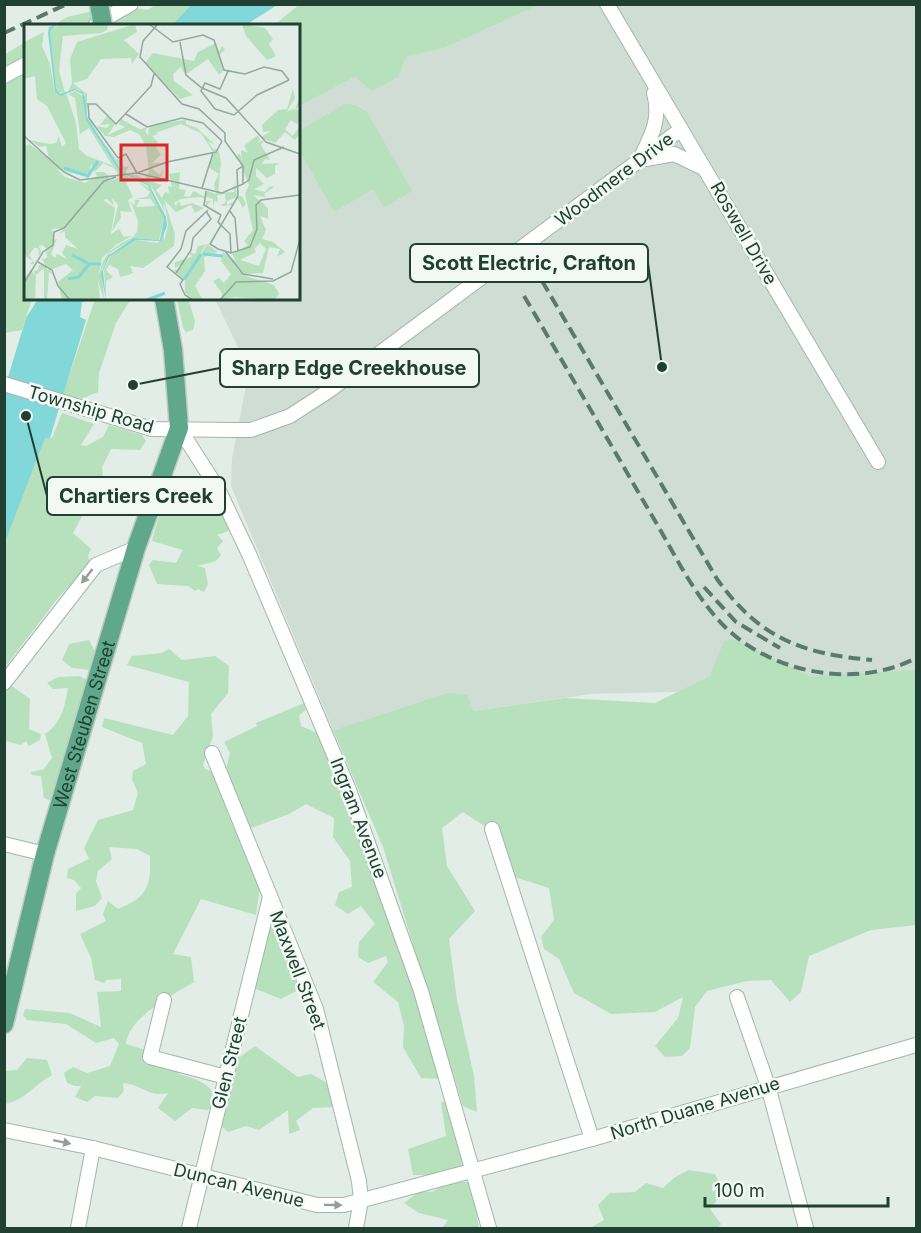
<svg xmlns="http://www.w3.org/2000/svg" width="921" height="1233" font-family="Inter,sans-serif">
	<rect width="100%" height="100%" fill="#e1ede6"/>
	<polygon fill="#cfddd5" points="539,5 916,5 916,686 590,694 473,711 447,693 333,730 231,486 232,459 249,370 215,299 298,298 299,106 355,77 405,57 444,48"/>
	<g fill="#b7e1bd">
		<polygon points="300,4 539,4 539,5 444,48 406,57 398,77 372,91 355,77 299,106 298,26 274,25"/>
		<polygon points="120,5 147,10 156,5 191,5 172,25 52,26 67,17"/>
		<polygon points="25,42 26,298 32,299 22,330 5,333 4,55"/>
		<polygon points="345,104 355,105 367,112 412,191 384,207 373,189 334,212 299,149 299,131"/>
		<polygon points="95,299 131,299 116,323 99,373 98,392 81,399 63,394"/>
		<polygon points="177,299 188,299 195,321 193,330 186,332 183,328"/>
		<polygon points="62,413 94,424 81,445 86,446 103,437 109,425 142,435 146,441 140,450 111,449 102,467 103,478 73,533 91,549 88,556 90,564 58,598 5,667 5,532 45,437 52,438"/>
		<path d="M185,483L199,487L213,502L216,500L226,516L229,531L217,535L223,541L217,548L221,555L216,561L198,566L205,568L208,584L204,592L198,589L195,591L188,586L157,584L149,565L153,560L176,563L183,550L152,541C157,522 164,490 185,483Z"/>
		<polygon points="733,639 809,676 916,670 916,925 871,930 809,956 801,992 790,1002 771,980 747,981 707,991 695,1007 690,1048 682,1056 665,1057 655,1046 678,1018 683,997 655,1012 611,1014 574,993 559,959 544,949 541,937 554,920 549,888 511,876 486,827 463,812 442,828 447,866 475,911 449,939 457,1000 474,1076 477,1112 463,1106 383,847 333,730 447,693 467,695 473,711 565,698 655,703 710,676 724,641"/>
		<polygon points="89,640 97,655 91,670 72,668 62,660 69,644"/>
		<path d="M169,649L182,660L215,656L229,666L228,693L211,714L213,736L203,765L205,769L214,772L228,814L260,887L256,915L201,899L173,954L191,957L194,982C173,995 128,1017 126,1044L177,1060L179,1074C196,1079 213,1083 216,1102L208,1110L192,1108L175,1121L158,1108L168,1093C149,1098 141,1084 123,1083L124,1091L118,1098L95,1096L87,1102L75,1097L81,1086H75L67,1083L64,1073L73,1067L87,1073L110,1066L119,1044L114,1038L96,1043L66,1024L27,1020L23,1015L25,1009L70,1013L101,1027L97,992L121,991V979L107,980L104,983L95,980L91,958L80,934L106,921L103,914L108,901L118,909C148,897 151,886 150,856L137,849L109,847L112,859L98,871L96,881L102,898L95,906L76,911V894L81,888L74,880L67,878L68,869L89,859L84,848L98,820L133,810L138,793L132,779L133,771L146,764L142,743L102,727L104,718L173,735L188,716L189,682L127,665L132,656L162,653Z"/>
		<path d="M80,676L90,682L56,803L44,798L41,776L32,775L31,772L44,769L52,758L45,734C61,724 65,706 68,688L53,689L47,683L58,677Z"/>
		<polygon points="9,684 30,699 29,729 41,734 40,740 29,746 26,741 21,745 5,741 5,685"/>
		<polygon points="304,703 306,710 299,715 301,726 317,733 330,755 409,971 442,1079 421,1078 403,1047 404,1026 398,1002 373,982 388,962 386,956 368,963 358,957 359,942 375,924 361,906 348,914 335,905 339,892 352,887 350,861 333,837 334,818 306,804 289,814 251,828 226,769 230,753 224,742 257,726 256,723"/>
		<polygon points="271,927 277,929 277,935 302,988 281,999 251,987 268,929"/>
		<polygon points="255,1046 298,1077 311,1074 329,1084 334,1107 313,1108 296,1121 300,1130 289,1134 288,1110 259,1130 246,1126 228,1132 219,1124 233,1062"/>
		<path d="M27,1058L47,1060L52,1075C34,1085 25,1100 5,1104V1071L17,1070Z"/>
		<polygon points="448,1101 461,1153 462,1167 432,1175 413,1175 408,1149 446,1136 441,1102"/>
		<polygon points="688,1170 715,1174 723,1192 710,1209 721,1224 718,1228 590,1228 604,1220 598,1205 610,1193 635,1192 646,1183 663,1188 674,1178"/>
		<polygon points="452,1181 468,1182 472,1188 479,1228 442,1228 448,1220 419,1213 404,1203 420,1191 432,1192"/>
	</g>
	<g fill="#82d7d8">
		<polygon points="191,5 191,4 277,5 246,25 172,25"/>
		<polygon points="38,299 91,299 82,302 80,317 86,320 50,438 45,438 5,542 5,387 26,318"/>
	</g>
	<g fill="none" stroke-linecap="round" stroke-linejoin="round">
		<g stroke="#a3b6ac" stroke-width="16">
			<g id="minor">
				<polyline points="607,4 878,462"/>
				<polyline points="96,24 131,4"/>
				<polyline points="4,76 26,64"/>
				<path d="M641,157C652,135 661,118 654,93"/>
				<polyline points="646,159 674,154 701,167"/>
				<polyline points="4,384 152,429 235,430 251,430 290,416 330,390 680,130"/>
				<polyline points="179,428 218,489 249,554 349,790 421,991 489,1228"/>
				<polyline points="4,683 96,565 136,548"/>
				<polyline points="212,753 316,1009 359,1181 361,1200 356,1228"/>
				<polyline points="492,829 592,1139"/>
				<polyline points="4,844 45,854"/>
				<polyline points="737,997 768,1086 806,1228"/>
				<polyline points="164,1000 150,1057 226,1077"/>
				<polyline points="4,1130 93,1148 317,1205 344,1205 592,1139 916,1045"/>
				<polyline points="78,1228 93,1148"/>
				<polyline points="189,1228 270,897"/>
			</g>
		</g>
		<g stroke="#c0cac6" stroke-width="21">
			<g id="major">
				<path id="s1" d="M4,1024L45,854L136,548L179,428L173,350L164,298"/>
			</g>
		</g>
		<use href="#minor" stroke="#fff" stroke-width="14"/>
		<use href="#major" stroke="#60a88b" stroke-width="18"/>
		<g stroke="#597b6e" stroke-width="4" stroke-dasharray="12 6" stroke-linecap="butt">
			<polyline points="4,33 67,4"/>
			<path d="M542,281L717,579C759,638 802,654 872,660"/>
			<path d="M524,296C566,367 607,438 648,509C672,548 692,594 725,627C773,674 857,689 916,658"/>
			<polyline points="704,587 736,622 780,648"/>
		</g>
		<g stroke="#c0cac6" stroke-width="21" stroke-linecap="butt">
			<polyline id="major-bridge" points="99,4 103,26"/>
		</g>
		<use href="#major-bridge" stroke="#60a88b" stroke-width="18"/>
	</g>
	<defs><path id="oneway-solid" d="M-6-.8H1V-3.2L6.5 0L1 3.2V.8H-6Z" transform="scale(1.5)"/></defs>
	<g fill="#8fa098">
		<use href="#oneway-solid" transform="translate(87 576) rotate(128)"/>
		<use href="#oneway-solid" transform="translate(62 1142) rotate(12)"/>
		<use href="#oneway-solid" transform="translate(333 1205) rotate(1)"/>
	</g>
	<g text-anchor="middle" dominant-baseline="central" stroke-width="5" stroke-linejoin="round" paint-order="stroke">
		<g font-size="18" fill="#1f4032" stroke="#f2f9f4">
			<text transform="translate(614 179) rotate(-37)">Woodmere Drive</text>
			<text transform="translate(744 233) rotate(60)">Roswell Drive</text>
			<text transform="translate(91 409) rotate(16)">Township Road</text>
			<text stroke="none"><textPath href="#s1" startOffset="310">West Steuben Street</textPath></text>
			<text transform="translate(359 818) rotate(69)">Ingram Avenue</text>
			<text transform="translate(298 970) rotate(69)">Maxwell Street</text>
			<text transform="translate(229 1063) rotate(-76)">Glen Street</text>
			<text transform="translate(695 1108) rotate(-17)">North Duane Avenue</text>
			<text transform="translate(239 1185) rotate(14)">Duncan Avenue</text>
		</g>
	</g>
	<g transform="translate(24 24)">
		<rect width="276" height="276" fill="#e1ede6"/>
		<path d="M36,0H84L83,6L77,9L39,12L35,46L41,69L35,68L31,61L28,29L26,6ZM111,0L113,8L100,16L115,30L108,40L107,34L77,35L63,55L49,59L63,70V91L76,113L93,136L96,134L100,143L105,142L101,150L63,94L60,70L54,65L44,68L48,59L46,35L53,18ZM218,0L241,4L249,15L245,20L252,32L243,36L222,12ZM20,8L18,22L26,40L31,68L43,71L52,99L55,125L63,132L82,139L87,141L91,145L79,139L71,148H80L85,152L84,157L94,154L93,148L99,158L65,104L56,110L51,74L44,70L52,67L59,73L62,96L96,148L109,155L102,158L109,173L104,176L108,188L96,187L97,194L88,207L94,181L88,174L90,182L83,175L79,176L91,184L87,210L95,205L100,213L108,212L92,221L81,231L78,234L74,253L79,237L85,228L96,220L109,213L113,208L114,197L106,176L110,182L111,176H116L112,183L131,182L127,175H111L123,173L126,168L112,156L128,166L140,195L135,216L111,214L87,228L78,245L80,276L74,257L76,276H38L34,258L49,246L42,240L28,245L23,242L22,244L24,247L25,244L29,251L25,248L23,276L20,275V244L12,251L11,276H0V255L7,245L8,248L12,251L9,247L14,246L15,241L22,242L18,235L23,234L22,226L26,227L18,221L15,222L17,228L15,232L14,224H10L5,231L11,240H6L9,237L0,231V123L5,120L25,134L22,122L16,123L5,116L26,120L32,119L35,112L38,123L42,119L23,82L13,75L11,52L0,55V18ZM67,140L73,152L61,159L41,153L33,145L59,152L66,148ZM42,204L34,210L41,207V213L54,225L42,221L38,229L43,235L33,230L31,234L27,230L33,215L30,216L28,205ZM192,19L195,28L198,22L201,26L195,31L199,47L195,51L184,35L161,51L157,43L149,50L150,57L169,71L156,75L121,39L129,29L170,37L174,28ZM269,65L271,74L263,87L271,85L276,73V82L270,87L276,85V97L273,100L267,96L261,105L268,112L276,103L275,111L271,116L261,108L251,119L240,115L237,113L247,107L239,108L238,101L254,86L263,85ZM83,92L91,100L84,111L101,103L95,100L97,95L117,106L119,104H123L121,107L124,112L125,104L131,100L162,96V100L173,104L190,120L184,118L189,125H194L189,128L177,109L157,100L131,109L135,110L128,112L134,118L132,123L137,131L128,139H144L127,144L136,151L139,143L138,157L137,152L135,155L125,151L127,154L124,157L138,161L132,166L138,174L141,168L145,169L144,162L148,163L145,150L156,148L155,165L162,166L160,172L165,173L170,167L181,173L183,167L192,170L190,160L195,150L184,143L189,130L195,127L197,139L194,169L210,168L211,158L213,173L218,172L222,180L219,184L213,173L203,177V181L209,178L208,181L196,182L202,178L201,170L193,171L194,178L191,177L189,184V175L182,173V177H187L182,182L181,174L175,173L157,175L150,179L152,182L155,177L157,182L168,179L180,184L171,189L167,181L152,188L140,176L151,210L150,222L119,244L106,242L109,249L104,251L96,253L94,245L85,241L82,246L89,253L82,257V276L80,246L87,231L112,216L134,219L140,211V217L144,201L141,182L139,180L141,188L129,165L104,151H113L122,156L125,155L121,153L125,148L122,122L115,110L106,106L90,113L81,112L72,102L83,104L86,100L76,101ZM234,111L236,116L233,119L240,116L237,121L246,136L241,135L238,140L256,139L251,142V150L243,154L232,144V152L240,160L230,165L241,168L246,162L250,163L240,170L242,173L229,171L244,184V195L236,192L242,206L238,215L249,218L261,228L253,233L256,225L245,223L239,249L221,250L207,240L222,252L250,261L255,270L250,276L211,273L197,276L198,269L189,257L195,254L200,259L207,250L197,237L199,228L212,237L208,230L224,221L220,217L229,206L221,170L225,161L213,131L216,130L218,139L217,126L224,129L220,122ZM236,219L242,225L235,242L216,236L232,228L230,225ZM182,220L163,252L159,255L149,246H154L156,241L151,244V238L168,233L165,228L171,230L174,222ZM183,220L194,228L180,233L181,247L171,262L179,276H171L161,269V258Z" fill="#b7e1bd" fill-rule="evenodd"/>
		<path d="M33,0L26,7L32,64L36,70L51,65L58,68L61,73L63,94L99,148L125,161L142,193L143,202L137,217L112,216L85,233L79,247L82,276L77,250L84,232L110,214L136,216L140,195L124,161L96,148L62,96L58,70L51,66L37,72L31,68L24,9L25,3Z" fill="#82d7d8"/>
		<path fill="none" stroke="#82d7d8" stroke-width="3" d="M40,144L64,152L74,137M179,230L199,232M48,231L65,240M44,255L55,253L65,240H77M160,256L177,230M123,276L141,269"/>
		<path fill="none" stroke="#93a89e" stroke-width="1.5" d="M125,0L149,18L179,11L190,16L200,46L221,50L240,43L258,47L265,56M134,0L119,17L116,33L158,80L175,85L201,109V117L219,142M156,18L162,51L178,64L202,74L242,118L276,130M72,80L92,100L127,62L130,50M72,80H64L65,94L94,134M191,85L210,91L233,71L265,56M191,85L177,67L181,59L196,65L204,47M102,90L123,103L158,94L179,99L198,117M0,112L40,148L56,156L113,149L198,169L219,160V142M94,134L102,130L113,149L143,138L192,128L198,117M219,142L213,146L214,172L186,220L194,225L207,229L226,223L233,205L232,181L237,176L276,171M219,160L225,156L230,136L260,123M178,164L189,129M182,167L180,181L197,191M205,186L211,194L214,227M197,191L194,198L206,210L207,229M201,227L219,250L249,255M14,238L28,246L34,262L46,276M152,249L167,226L169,214L187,195L182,187M0,259L19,228L29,221L30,208L40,204L80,157L92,153M169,276L161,271L156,260L159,256L143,243L157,225L162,207L184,186M196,276L212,258L249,257L267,248L276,215"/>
		<path fill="#d62828" fill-opacity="0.15" stroke="#d62828" stroke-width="3" d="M97,121H143V156H97Z"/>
		<rect width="276" height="276" fill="none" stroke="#1f4032" stroke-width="3"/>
	</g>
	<path fill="none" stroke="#1f4032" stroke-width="2" d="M662 367L648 263M133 385L220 368M26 416L47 496"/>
	<g fill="#1f4032" stroke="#f2f9f4" stroke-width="2">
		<circle cx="662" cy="367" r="6"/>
		<circle cx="133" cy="385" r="6"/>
		<circle cx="26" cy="416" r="6"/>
	</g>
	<g fill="#f2f9f4" stroke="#1f4032" stroke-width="2">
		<rect x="410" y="244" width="238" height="38" rx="6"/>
		<rect x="220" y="349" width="259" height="38" rx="6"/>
		<rect x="47" y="477" width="178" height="38" rx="6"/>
	</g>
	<g font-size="20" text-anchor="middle" font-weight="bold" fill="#1f4032">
		<text x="529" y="270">Scott Electric, Crafton</text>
		<text x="349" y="375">Sharp Edge Creekhouse</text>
		<text x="136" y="503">Chartiers Creek</text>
	</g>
	<rect width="921" height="1233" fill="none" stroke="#1f4032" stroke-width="12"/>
	<path d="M705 1197v9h183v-9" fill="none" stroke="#1f4032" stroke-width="3"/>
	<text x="714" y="1197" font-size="18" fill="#1f4032" stroke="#f2f9f4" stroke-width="4.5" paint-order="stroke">100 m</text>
</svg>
